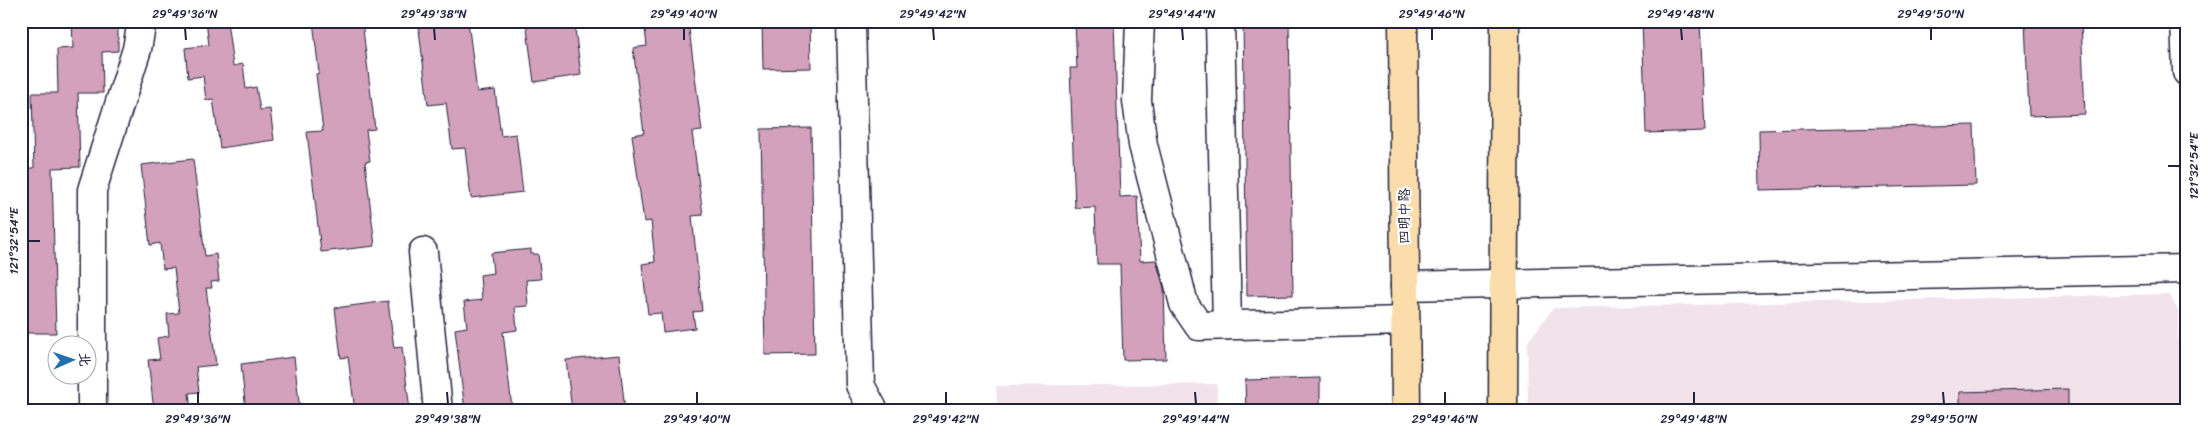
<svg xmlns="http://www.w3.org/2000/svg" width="2208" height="432" font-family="Sriracha,'LXGW WenKai TC',sans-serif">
	<rect width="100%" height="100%" fill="#fff"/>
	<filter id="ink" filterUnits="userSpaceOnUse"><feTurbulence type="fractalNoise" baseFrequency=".02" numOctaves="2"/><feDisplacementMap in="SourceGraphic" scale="10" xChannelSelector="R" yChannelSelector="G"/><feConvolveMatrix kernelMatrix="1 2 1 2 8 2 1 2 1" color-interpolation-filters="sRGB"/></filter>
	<g filter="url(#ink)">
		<g fill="#f2e3eb">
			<polygon points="2169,294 2178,310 2180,411 1528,411 1527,343 1553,308"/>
			<polygon points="1217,384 1217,411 997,411 996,386"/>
		</g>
		<g fill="#d4a1bc" stroke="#22223b">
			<polygon points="72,21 118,21 118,51 102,52 103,93 78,93 80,167 52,168 56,333 21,333 21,168 34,168 32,93 58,93 57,49 73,48"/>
			<polygon points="206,21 227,21 233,66 243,64 246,89 256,87 260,110 270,109 274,140 220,148 213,99 206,100 203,76 188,78 185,48 209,45"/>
			<polygon points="313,21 362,21 375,129 366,130 370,161 365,162 375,246 321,252 307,132 323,131 316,74 319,73"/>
			<polygon points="418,21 468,21 477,92 495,90 501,136 516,134 523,192 471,198 465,148 452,149 446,103 428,105"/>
			<polygon points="526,21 574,21 581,75 534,82"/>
			<polygon points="644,21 688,21 702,131 692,132 703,215 692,216 702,311 693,312 695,328 663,332 661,313 648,314 642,264 655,262 651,221 644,222 632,135 644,133 633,48 647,46"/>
			<polygon points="762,21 810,21 811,68 763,69"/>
			<polygon points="1075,21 1114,21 1120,197 1137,196 1140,261 1156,260 1164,288 1166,359 1123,360 1120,264 1097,264 1095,207 1075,208 1070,68 1077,68"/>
			<polygon points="1243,21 1289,21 1293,295 1247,296"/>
			<polygon points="1642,21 1700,21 1705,131 1646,133"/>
			<polygon points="2025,21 2081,21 2085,114 2029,116"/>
			<polygon points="1974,125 1976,185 1760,190 1759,130"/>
			<polygon points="811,128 815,354 765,355 761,129"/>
			<polygon points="193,159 205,256 216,254 219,281 211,282 212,288 206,288 216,365 196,367 199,392 189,393 191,411 154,411 148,360 160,359 157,338 169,336 167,314 179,313 174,268 163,269 160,243 150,245 141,165"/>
			<polygon points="531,249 531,254 538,254 541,279 526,280 528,306 515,307 517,330 503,332 512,408 465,411 455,329 467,327 464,302 482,300 480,275 493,273 491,253"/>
			<polygon points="388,301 394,348 402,347 410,411 355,411 348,357 341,358 335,308"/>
			<polygon points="619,355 625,411 572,411 566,360"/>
			<polygon points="294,357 300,411 246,411 241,364"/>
			<polygon points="1320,378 1320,411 1246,411 1245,380"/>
			<polygon points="2068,389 2068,411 1960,411 1960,392"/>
		</g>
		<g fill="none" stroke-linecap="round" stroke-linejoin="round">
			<g stroke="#22223b" stroke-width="31">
				<g id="minor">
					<polyline points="851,21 860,385 874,411"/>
					<polyline points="1140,21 1137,101 1143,145 1184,304 1199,326 1405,321"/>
					<polyline points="1220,21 1227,325"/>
					<polyline points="2185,21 2187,72"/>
					<polyline points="423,252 438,411"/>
					<polyline points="1405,286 2187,269"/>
					<polyline points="92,411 92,190 137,49 142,21"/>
				</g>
			</g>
			<g stroke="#22223b" stroke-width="31">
				<g id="major">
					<polyline points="1403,21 1406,411"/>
					<polyline points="1503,411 1505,21"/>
				</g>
			</g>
			<use href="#minor" stroke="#fff" stroke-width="28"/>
			<use href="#major" stroke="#faddab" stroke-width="28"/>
		</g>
	</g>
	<path fill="none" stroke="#22223b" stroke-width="2" d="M185,28L186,40M434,28L435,40M684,28V40M933,28L934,40M1182,28L1183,40M1432,28V40M1681,28L1682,40M1931,28V40M2168,166H2180M28,241H40M198,392V404M447,392L448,404M697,392V404M946,392V404M1195,392L1196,404M1445,392V404M1694,392V404M1943,392L1944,404"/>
	<g text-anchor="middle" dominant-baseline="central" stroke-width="4.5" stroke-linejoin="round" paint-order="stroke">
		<g font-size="14" fill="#22223b" stroke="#fff">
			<text transform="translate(1404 216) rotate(-90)">四明中路</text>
		</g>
	</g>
	<rect width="2208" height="432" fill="none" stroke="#fff" stroke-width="55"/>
	<g transform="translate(72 360) rotate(88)"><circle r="24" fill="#ffffff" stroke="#a7a7b1"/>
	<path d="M0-4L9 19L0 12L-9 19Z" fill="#1f6fb2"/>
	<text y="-8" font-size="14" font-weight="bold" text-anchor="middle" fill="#22223b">北</text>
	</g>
	<rect x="28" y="28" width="2152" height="376" fill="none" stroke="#22223b" stroke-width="2"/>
	<g font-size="12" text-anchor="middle" fill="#22223b">
		<text x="185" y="18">29°49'36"N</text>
		<text x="434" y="18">29°49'38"N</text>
		<text x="684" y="18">29°49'40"N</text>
		<text x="933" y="18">29°49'42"N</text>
		<text x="1182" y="18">29°49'44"N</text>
		<text x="1432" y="18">29°49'46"N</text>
		<text x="1681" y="18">29°49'48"N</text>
		<text x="1931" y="18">29°49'50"N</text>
		<text transform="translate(2194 166) rotate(-90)" y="4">121°32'54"E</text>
		<text transform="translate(14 241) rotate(-90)" y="4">121°32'54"E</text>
		<text x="198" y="423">29°49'36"N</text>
		<text x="448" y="423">29°49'38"N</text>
		<text x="697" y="423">29°49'40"N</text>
		<text x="946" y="423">29°49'42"N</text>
		<text x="1196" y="423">29°49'44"N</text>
		<text x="1445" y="423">29°49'46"N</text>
		<text x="1694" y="423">29°49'48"N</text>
		<text x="1944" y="423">29°49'50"N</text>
	</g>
</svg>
